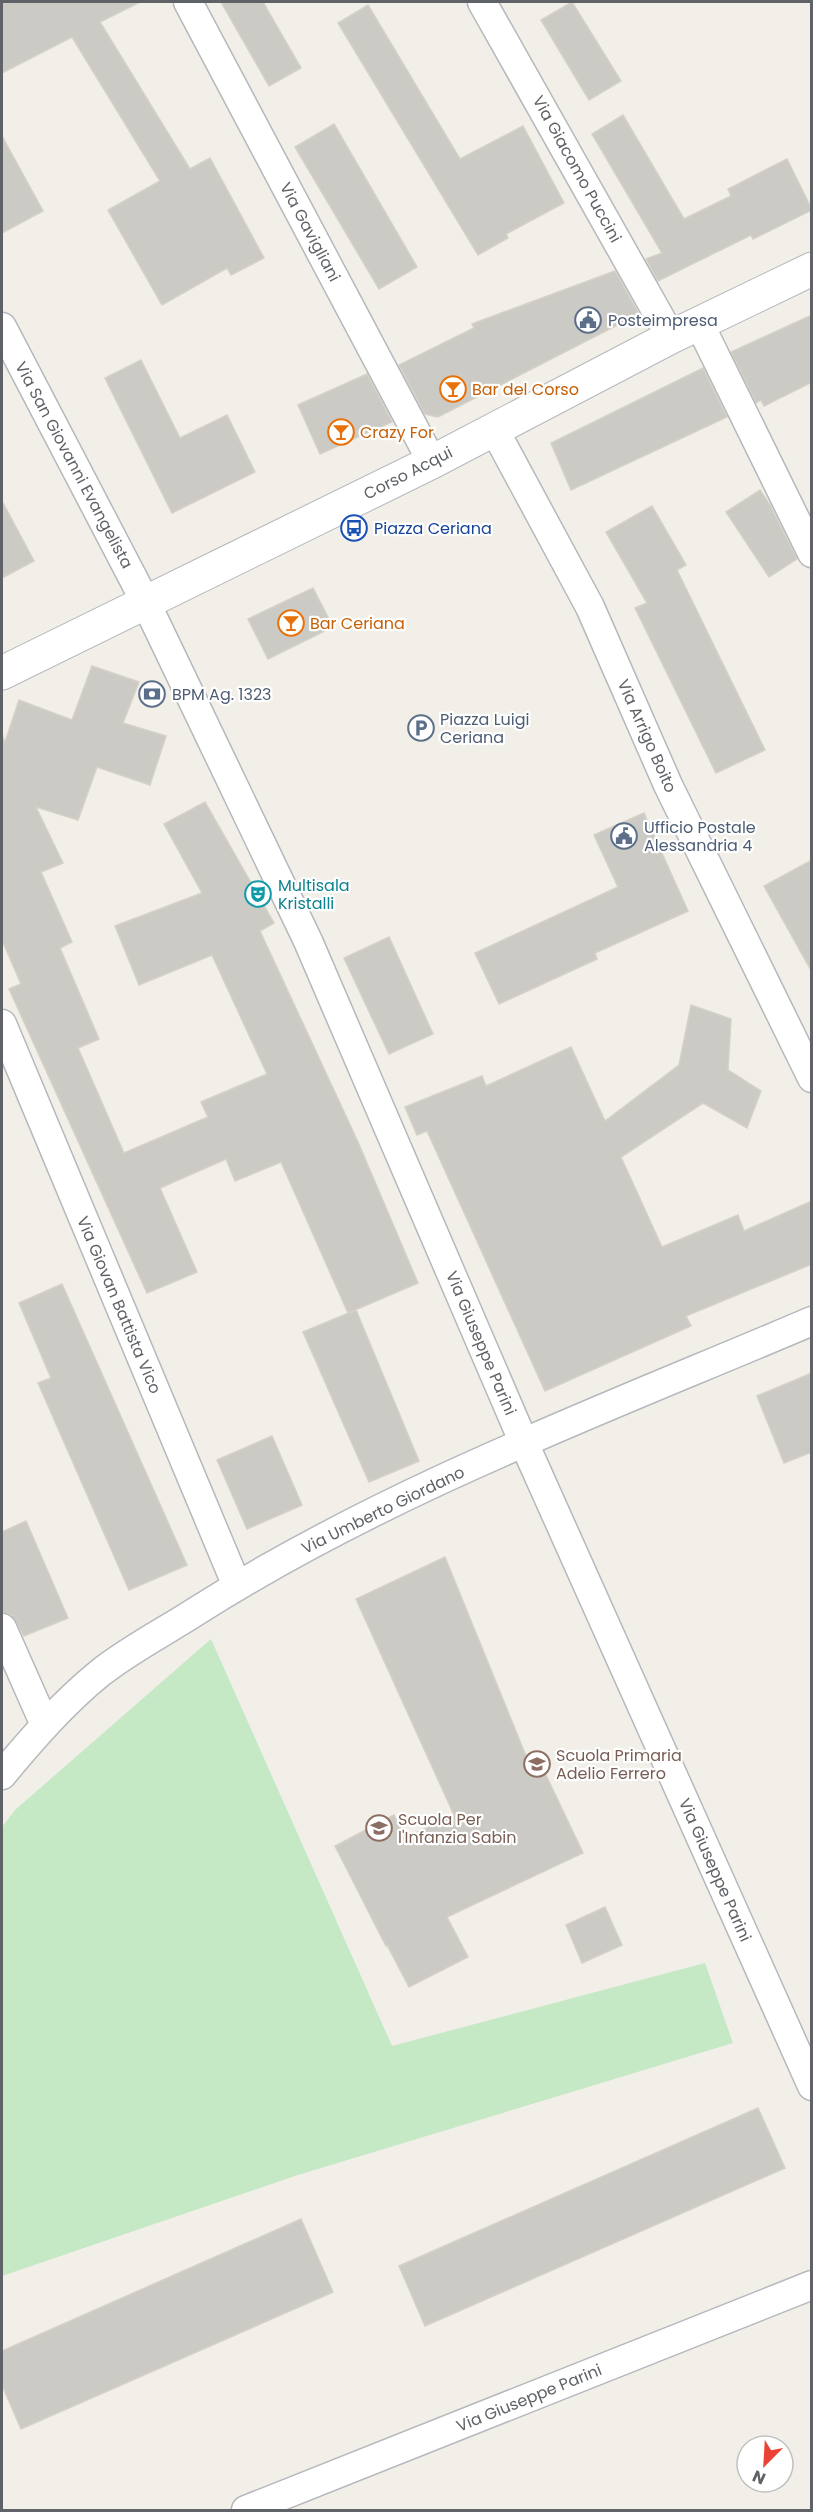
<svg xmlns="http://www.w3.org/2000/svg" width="813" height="2512" font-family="Poppins,sans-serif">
	<rect width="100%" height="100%" fill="#f1efe8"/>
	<polygon fill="#c5e8c5" points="211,1639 392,2046 705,1963 733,2043 298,2175 2,2276 2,1827 15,1810"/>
	<g fill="#cccac5" stroke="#d6d1c6" stroke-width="1.5">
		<polygon points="2,2 140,2 100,22 190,169 210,158 264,258 231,275 227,268 162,305 108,210 160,181 72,37 2,73"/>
		<polygon points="221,2 263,2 301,68 269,86"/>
		<polygon points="572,2 621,81 589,100 541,20"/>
		<polygon points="368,5 460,159 523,126 564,203 506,234 508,238 478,255 338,23"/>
		<polygon points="623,115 684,219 731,196 728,189 787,159 812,210 753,239 751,235 658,281 646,259 662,253 592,134"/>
		<polygon points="334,124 417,267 379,289 295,147"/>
		<polygon points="2,136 43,211 2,233"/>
		<polygon points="615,271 639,314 438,417 425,414 399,365 474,328 472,324"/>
		<polygon points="812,315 812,382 764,406 761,400 756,403 731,352"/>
		<polygon points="141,360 180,438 227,415 255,472 172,513 105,378"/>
		<polygon points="703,368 727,417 571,490 551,443"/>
		<polygon points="367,374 392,422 320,454 298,405"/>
		<polygon points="760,490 770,505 797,559 769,577 726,512"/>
		<polygon points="2,501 34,561 2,578"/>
		<polygon points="652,506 686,565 677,570 765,750 716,773 635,608 647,603 606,532"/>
		<polygon points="313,588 333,627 268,659 248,619"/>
		<polygon points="92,666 139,682 123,723 166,736 150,785 97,767 78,820 36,807 63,863 41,872 72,942 60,948 99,1039 78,1048 124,1153 208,1117 201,1102 267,1074 212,955 139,985 115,926 202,893 164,824 205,802 274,923 260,931 358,1142 418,1283 348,1313 281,1162 235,1181 226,1159 160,1188 197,1272 147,1293 9,989 21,984 2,940 2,735 5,742 19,700 72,720"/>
		<polygon points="644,813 688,911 595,953 597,959 499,1004 475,953 618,887 594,835"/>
		<polygon points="812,860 812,972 764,886"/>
		<polygon points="389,937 433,1034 389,1054 344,958"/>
		<polygon points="691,1005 731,1019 728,1070 761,1091 747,1128 703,1103 621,1157 662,1247 738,1215 744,1231 812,1201 812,1264 686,1316 691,1326 545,1391 427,1131 417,1135 405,1107 482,1076 486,1086 571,1047 605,1121 679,1065"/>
		<polygon points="62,1284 187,1565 129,1590 38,1383 51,1378 19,1303"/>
		<polygon points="356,1310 419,1461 369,1482 303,1332"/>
		<polygon points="812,1373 812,1452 784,1463 757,1396"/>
		<polygon points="272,1436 302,1505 247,1529 217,1460"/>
		<polygon points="26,1521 68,1618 24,1636 12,1615 2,1612 2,1532"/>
		<polygon points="445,1557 535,1778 545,1773 583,1853 447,1917 468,1957 409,1987 387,1945 386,1946 335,1846 394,1815 405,1838 454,1815 356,1599"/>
		<polygon points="605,1907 622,1945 582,1963 566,1925"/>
		<polygon points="758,2108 785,2168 425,2326 399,2266"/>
		<polygon points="301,2219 333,2292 21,2429 2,2385 2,2351"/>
	</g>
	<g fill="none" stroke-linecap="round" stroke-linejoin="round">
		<g stroke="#b5b8bc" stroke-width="31">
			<g id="minor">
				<polyline points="188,2 432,462"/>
				<polyline points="482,2 671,337"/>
				<polyline points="699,323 812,553"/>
				<polyline points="2,327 146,603 308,941 524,1443 812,2086"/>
				<polyline points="494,429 590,607 668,785 812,1078"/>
				<polyline points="2,1024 237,1586"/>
				<polyline points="2,1628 45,1725"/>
				<path d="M2,1775C32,1739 63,1703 100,1673C129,1650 164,1632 195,1612C387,1490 603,1410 812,1321"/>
				<polyline points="246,2510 812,2285"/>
			</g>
		</g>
		<g stroke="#b5b8bc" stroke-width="35">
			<polyline id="tertiary" points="2,673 432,462 671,337 812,269"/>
		</g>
		<use href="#minor" stroke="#fff" stroke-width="28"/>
		<use href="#tertiary" stroke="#fff" stroke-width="33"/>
	</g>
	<defs>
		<g id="civic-ring" transform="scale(1.35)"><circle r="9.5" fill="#fff" stroke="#5c6f8a" stroke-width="1.5"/><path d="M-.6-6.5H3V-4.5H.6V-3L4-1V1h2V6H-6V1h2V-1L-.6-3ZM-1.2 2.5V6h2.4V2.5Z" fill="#5c6f8a"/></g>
		<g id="bar-ring" transform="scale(1.35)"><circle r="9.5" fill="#fff" stroke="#e8710a" stroke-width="1.5"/><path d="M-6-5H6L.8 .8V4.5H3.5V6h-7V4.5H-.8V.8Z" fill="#e8710a"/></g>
		<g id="bus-ring" transform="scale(1.35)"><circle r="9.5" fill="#fff" stroke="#1a4fb4" stroke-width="1.5"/><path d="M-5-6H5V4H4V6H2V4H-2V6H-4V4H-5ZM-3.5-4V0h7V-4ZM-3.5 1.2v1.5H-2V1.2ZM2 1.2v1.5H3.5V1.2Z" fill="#1a4fb4"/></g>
		<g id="bank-ring" transform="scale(1.35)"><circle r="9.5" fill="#fff" stroke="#5c6f8a" stroke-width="1.5"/><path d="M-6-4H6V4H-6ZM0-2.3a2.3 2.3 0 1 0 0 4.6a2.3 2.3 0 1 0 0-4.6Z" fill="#5c6f8a"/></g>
		<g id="parking-ring" transform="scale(1.35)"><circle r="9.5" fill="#fff" stroke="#5c6f8a" stroke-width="1.5"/><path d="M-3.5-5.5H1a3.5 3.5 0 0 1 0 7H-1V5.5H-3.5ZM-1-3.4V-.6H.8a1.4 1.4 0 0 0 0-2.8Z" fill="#5c6f8a"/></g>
		<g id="theatre-ring" transform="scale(1.35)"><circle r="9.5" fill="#fff" stroke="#0f9aa8" stroke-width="1.5"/><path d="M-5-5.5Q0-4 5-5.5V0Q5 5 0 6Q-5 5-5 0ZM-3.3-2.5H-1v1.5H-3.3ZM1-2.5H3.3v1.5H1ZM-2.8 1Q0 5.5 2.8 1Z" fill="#0f9aa8"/></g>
		<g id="school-ring" transform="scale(1.35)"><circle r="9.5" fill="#fff" stroke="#8d6e63" stroke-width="1.5"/><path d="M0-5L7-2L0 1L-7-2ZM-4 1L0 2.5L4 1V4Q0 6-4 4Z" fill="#8d6e63"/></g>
	</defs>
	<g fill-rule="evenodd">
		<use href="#civic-ring" x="588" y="320"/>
		<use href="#bar-ring" x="453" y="389"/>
		<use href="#bar-ring" x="341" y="432"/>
		<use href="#bus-ring" x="354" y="528"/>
		<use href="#bar-ring" x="291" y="623"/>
		<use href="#bank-ring" x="152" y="694"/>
		<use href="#parking-ring" x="421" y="728"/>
		<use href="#civic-ring" x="624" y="836"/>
		<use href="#theatre-ring" x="258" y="894"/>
		<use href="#school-ring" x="537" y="1764"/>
		<use href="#school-ring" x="379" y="1828"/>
	</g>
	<g text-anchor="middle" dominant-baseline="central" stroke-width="4.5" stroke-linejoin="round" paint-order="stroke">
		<g font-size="16" fill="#5f6368" stroke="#fff">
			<text transform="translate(577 169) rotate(61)">Via Giacomo Puccini</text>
			<text transform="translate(310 232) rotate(62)">Via Gavigliani</text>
			<text transform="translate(74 465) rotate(62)">Via San Giovanni Evangelista</text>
			<text transform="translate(408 473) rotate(-27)">Corso Acqui</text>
			<text transform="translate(647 736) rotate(66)">Via Arrigo Boito</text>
			<text transform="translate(119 1305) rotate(67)">Via Giovan Battista Vico</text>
			<text transform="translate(481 1343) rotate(67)">Via Giuseppe Parini</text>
			<text transform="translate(383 1510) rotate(-26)">Via Umberto Giordano</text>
			<text transform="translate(715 1870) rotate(66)">Via Giuseppe Parini</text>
			<text transform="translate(529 2398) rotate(-22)">Via Giuseppe Parini</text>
		</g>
		<g font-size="16" fill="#4e5e75" stroke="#fff" text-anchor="start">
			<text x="608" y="320">Posteimpresa</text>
			<text x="172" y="694">BPM Ag. 1323</text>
			<text x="440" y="719">Piazza Luigi<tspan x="440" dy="18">Ceriana</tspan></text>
			<text x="644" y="827">Ufficio Postale<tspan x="644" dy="18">Alessandria 4</tspan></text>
		</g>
		<g font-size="16" fill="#c56008" stroke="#fff" text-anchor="start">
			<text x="472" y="389">Bar del Corso</text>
			<text x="360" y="432">Crazy For</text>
			<text x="310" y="623">Bar Ceriana</text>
		</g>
		<g font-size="16" fill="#164399" stroke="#fff" text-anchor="start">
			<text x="374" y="528">Piazza Ceriana</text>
		</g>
		<g font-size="16" fill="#0d838f" stroke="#fff" text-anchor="start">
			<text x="278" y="885">Multisala<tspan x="278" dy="18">Kristalli</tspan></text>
		</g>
		<g font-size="16" fill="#785e54" stroke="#fff" text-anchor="start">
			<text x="556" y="1755">Scuola Primaria<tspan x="556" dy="18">Adelio Ferrero</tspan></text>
			<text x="398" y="1819">Scuola Per<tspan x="398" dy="18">l'Infanzia Sabin</tspan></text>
		</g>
	</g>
	<rect width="813" height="2512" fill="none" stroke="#5f6368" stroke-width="6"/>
	<g transform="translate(765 2464) rotate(204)"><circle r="28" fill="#ffffff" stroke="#bfc1c3" stroke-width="1.5"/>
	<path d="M0-4.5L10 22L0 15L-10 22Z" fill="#ea4335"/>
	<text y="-9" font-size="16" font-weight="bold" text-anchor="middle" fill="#5f6368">N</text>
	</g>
</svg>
